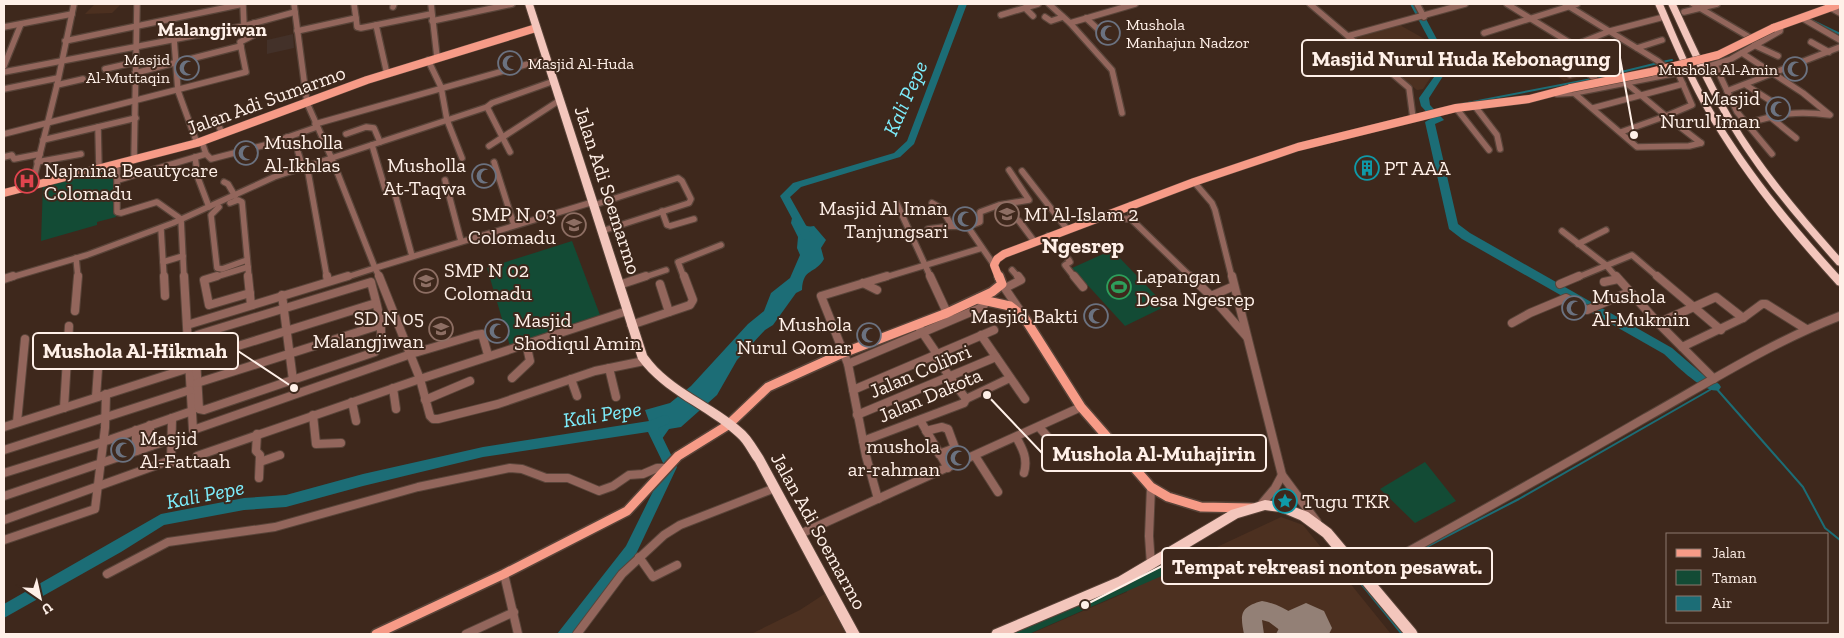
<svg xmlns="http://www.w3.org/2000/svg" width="1844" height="638" font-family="'Zilla Slab',serif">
	<rect width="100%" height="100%" fill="#3e281c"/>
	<polygon fill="#433129" points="293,34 294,48 267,54 267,40"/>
	<g fill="#4c3020">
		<polygon points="95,4 121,4 112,13 85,14"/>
		<polygon points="1398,24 1430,42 1438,54 1438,61 1434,72 1423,89 1417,90 1352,38"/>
		<polygon points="1572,47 1606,67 1610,72 1564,81 1535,61"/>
		<polygon points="1281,517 1303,525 1391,634 1030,634 1127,592 1127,589"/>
		<polygon points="826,593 847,634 751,634 800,610"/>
	</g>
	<g fill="#134b35">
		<polygon points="115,167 116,217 97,222 97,225 41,241 43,185"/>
		<polygon points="572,241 600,315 510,346 487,268"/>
		<polygon points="1112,250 1166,306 1125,326 1072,268"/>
		<polygon points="1425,462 1456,501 1415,523 1380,489"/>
		<polygon points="1160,567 1164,575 1029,634 1005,634"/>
	</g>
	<path fill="#1c6d76" d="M792,218C800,222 805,228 814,226L826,240L821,248L824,259C815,275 803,267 802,290L796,293L773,325L765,330L737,360L717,395L681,427L669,429L659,443L657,444L645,410L670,403L691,386L748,324L764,311L771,293L790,278L800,255L797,248L798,237L791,223Z"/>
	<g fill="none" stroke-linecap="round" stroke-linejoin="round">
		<g stroke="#1c6d76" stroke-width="2">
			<polyline points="1811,20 1840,34"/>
			<polyline points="1662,62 1672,60"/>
			<polyline points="1597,78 1658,63"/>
			<polyline points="1457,105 1592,79"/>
			<polyline points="1397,562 1519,499 1715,387 1803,487 1825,528 1840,540"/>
			<polyline points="1368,577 1378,572"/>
			<polyline points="1362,580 1359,581 1402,634"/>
		</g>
		<g fill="#1c6d76" fill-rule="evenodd">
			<polygon points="959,4 967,4 914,144 900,157 801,187 790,197 812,236 807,240 803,239 780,196 793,183 894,153 907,141"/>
			<path d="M1410,4H1418L1448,60L1447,70L1429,98L1430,105L1444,120L1435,124L1458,224L1470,233L1672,348L1701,373L1719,384L1721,387L1719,390C1705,395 1674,363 1664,354L1462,239L1449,229L1425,122L1432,118L1421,106L1419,98L1439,70L1440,60Z"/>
			<polygon points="664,415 668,416 670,420 668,424 658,428 677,467 636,554 573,634 557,634 626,546 665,467 648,432 483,457 363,486 286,507 244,510 164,525 121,552 4,618 4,604 161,514 244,498 286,495 363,474 483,447 649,421"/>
		</g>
		<path fill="#938076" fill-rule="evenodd" d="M1262,601C1281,604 1301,616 1308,634H1285L1269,622L1262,620L1264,634H1244C1240,614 1240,607 1262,601Z"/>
		<polygon fill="#938076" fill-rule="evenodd" points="1306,603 1324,611 1332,628 1329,634 1276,634 1288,611"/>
		<polyline stroke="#5b463b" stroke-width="5.5" stroke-dasharray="5.5 3" stroke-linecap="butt" points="1682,72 1706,67"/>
		<g stroke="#594439" stroke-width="8">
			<g id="minor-far1">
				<polyline points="294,4 307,103 332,159 375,268 344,278"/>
				<polyline points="431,4 437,57"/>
				<polyline points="1049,4 1070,23 1135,4"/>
				<polyline points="1310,4 1409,88 1413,118"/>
				<polyline points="1417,4 1424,17"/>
				<polyline points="1507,4 1616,71 1625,82 1666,116 1692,105 1678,73"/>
				<polyline points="1565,4 1658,61 1670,71"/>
				<polyline points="1693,4 1756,41"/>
				<polyline points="393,7 394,4"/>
				<polyline points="1025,8 1033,16"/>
				<polyline points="1831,8 1840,13"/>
				<polyline points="1684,12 1717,4"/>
				<polyline points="1001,15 1038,4"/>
				<polyline points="1045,17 1051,21 1063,17"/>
				<polyline points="356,18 357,27 361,28 431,14"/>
				<polyline points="1086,18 1102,33"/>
				<polyline points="1802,18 1840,40"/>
				<polyline points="432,21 512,4"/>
				<polyline points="1070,23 1112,70 1122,113"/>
				<polyline points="376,25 387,74"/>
				<polyline points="4,27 72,14"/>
				<polyline points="297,31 356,18 354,4"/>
				<polyline points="1484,33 1577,4"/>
				<polyline points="1348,36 1465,4"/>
				<polyline points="174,39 178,91 197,143"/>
				<polyline points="65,41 243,4 244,26"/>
				<polyline points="1811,42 1829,52"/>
				<polyline points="1754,45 1778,56"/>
				<polyline points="1637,48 1662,40"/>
				<path d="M1742,53L1803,93L1830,115C1795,110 1781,114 1748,123"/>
				<polyline points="1540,59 1610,31 1660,18"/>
				<polyline points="428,60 441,87 447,120 462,158"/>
				<polyline points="1715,65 1737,112 1772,154"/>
				<polyline points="4,66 21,24"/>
				<polyline points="1709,66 1731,59 1780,31 1781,25"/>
				<polyline points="105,69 136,62"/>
				<polyline points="4,72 244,26 295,12"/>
				<polyline points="135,73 241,46"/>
				<polyline points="1570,75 1585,70 1601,85"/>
				<polyline points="57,85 83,79"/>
				<polyline points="1746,85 1788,112"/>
				<polyline points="4,89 58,78"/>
				<polyline points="1727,91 1840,47"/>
				<polyline points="1574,93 1637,147 1689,146 1701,143"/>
				<polyline points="1557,94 1574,93 1682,72"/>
				<polyline points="1474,105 1497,135 1500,149"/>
				<polyline points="487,107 510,152"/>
				<polyline points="1456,108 1489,150"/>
				<polyline points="1593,108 1683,84"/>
				<polyline points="1769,116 1796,138"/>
				<polyline points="216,118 222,134"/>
				<polyline points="315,124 546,59"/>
				<polyline points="98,127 99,169"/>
				<polyline points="1621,132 1666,116 1701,143"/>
				<polyline points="4,134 246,72 240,42 254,35 254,23"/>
				<polyline points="346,134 366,127 374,128 380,142"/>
				<polyline points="287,137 290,147"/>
				<polyline points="43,140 136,118"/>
				<polyline points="202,142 206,154 211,159 265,145 317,127"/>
				<polyline points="372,145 385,189"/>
				<polyline points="489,146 560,100"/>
				<polyline points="298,152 303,168"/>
				<polyline points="4,157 12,155 14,159 40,154"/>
				<polyline points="195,157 198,178 209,207"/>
				<polyline points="134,160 137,4"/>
				<polyline points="37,162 81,154"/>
				<polyline points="494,162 514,225"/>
				<polyline points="117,165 117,212 121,213 157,202 181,219 184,278"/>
				<polyline points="307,166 327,278"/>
				<polyline points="1022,171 1067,229"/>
				<polyline points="118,180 206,154"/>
				<polyline points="445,180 461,241"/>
				<polyline points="224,182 228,184 235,196"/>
				<polyline points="1194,182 1212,203 1215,210 1232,278"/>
				<polyline points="32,186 57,85 74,4"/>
				<polyline points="394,190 412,256"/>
				<polyline points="230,203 238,200 242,202 249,278"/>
				<polyline points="932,203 941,208 952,226"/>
				<polyline points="897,204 931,278"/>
				<polyline points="594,205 678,178 682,181 691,199 689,203 602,231"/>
				<polyline points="1131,205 1131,219 1192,278"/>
				<polyline points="219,207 211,215 217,268 222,269 247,260"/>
				<polyline points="662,211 667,225 670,226 694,219"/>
				<polyline points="1111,213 1124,219 1131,219"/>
				<polyline points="1019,221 1034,241"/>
				<polyline points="967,227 980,222 980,212 999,205 1029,200 1009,170"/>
				<polyline points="161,229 164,278"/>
				<polyline points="928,229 952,226 968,227 994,265"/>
				<polyline points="1562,231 1606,265 1617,278"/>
				<polyline points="1048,236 1069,260 1070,262 1065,265 1075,278"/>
				<polyline points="1578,244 1606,230"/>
				<polyline points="76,258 78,278"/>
				<polyline points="163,262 183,256"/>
				<polyline points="1012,270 1019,278"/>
				<polyline points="9,278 87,255 173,223 274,177 487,107 492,103 554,81"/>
				<polyline points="212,278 248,267"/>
				<polyline points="380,278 375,268 593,202"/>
				<polyline points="642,278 666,270"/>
				<polyline points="684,278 678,262 721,245"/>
				<polyline points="883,278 982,248"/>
				<polyline points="1576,278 1632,255 1659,278"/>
			</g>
		</g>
		<g stroke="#594439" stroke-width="10">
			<g id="minor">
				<polyline points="164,276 165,296"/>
				<polyline points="184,276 193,430 411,354 475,335 482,334 488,355"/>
				<polyline points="217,276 204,280 209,305 250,293"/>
				<polyline points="248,276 251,305"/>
				<polyline points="327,276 328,281"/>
				<polyline points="930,276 949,317"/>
				<polyline points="1074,276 1083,287"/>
				<polyline points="1190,276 1211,296 1234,286"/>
				<polyline points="1232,276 1282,475 1317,522"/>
				<polyline points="1616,276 1658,323 1714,379"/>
				<polyline points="1657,276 1721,330"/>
				<polyline points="4,279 13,276"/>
				<path d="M371,282C375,300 389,338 375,352L204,410L199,409L196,359L197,335Z"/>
				<polyline points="1604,282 1618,279"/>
				<polyline points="863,283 877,290"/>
				<polyline points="660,284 669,312"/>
				<polyline points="1002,284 1021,312"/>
				<polyline points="1560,284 1579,276"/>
				<polyline points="619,285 646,276"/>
				<polyline points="1005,288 1021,280 1018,276"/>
				<polyline points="282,295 293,380"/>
				<polyline points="1211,296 1247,337"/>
				<polyline points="75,311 78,276"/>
				<polyline points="627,311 420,379 430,416 433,419 438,419 498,404 595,371 644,361"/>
				<polyline points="1743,318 1762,304 1766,304 1806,329"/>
				<polyline points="1512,323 1530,313 1566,298 1587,310 1629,292"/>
				<polyline points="1658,323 1716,297 1743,318 1682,347"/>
				<polyline points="187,325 348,276"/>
				<polyline points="631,325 690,305 693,300 684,276"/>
				<polyline points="920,329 937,354"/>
				<polyline points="981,335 1025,399"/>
				<polyline points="934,355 966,399"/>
				<polyline points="196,359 376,303"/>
				<polyline points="848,364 978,309 984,305 986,300"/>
				<polyline points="609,368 616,397"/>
				<polyline points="512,378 530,361 526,343"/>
				<polyline points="571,379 577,396"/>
				<polyline points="197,383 380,325"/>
				<polyline points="393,388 396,409"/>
				<polyline points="853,390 994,330"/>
				<polyline points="96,397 99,355"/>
				<polyline points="425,400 470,381"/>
				<polyline points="352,402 356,421"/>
				<polyline points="64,408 69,326"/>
				<polyline points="313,415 316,444 341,443"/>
				<polyline points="857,415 996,357"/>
				<polyline points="920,420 948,468"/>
				<polyline points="17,422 25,339"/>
				<polyline points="150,425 150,446"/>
				<polyline points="4,427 189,368"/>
				<polyline points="1039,427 1074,467"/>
				<polyline points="136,430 136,451"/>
				<polyline points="926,431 942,427 948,429 955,448 939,454"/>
				<polyline points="257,434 256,451 260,455 259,478"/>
				<path d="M1016,437C1023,449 1028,459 1024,473"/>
				<polyline points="863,441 964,403 966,399 1010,378"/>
				<polyline points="4,450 190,390"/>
				<polyline points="197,456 420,379 379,276"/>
				<polyline points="975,456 998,492"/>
				<polyline points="260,462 280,455"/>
				<polyline points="171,463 172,418"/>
				<polyline points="4,473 103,442 192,411"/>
				<polyline points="1151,487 1149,536 1151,565"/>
				<polyline points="4,496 172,439"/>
				<polyline points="878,499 866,456 848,364 821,296 887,276"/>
				<polyline points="1259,507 1275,488 1282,475"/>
				<polyline points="4,520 171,460"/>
				<polyline points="800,534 1081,407"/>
				<polyline points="4,540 95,509 105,428 106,394"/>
				<polyline points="639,557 653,577 677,565"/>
				<path d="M1357,568L1370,571L1380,567C1469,518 1557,469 1645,418C1709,382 1772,342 1840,316"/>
				<polyline points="107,574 168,542 275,527 418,487 510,468 522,469 546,478 568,478 599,491 613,486 629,475 643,474 657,468 666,468"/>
				<polyline points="504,574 518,634"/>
				<polyline points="466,634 514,612"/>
				<polyline points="577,634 622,574 664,535 680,525 775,488"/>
			</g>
		</g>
		<g stroke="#594439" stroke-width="9">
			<g id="major-far1">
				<polyline points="1773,28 1840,4"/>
				<polyline points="4,193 197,143 367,80 536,28"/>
				<polyline points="999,278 994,265 997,259 1004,254 1194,182 1298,147 1456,108 1529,99 1571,88"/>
			</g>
		</g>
		<g stroke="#594439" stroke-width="12">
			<g id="major">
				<polyline points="978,299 1010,306 1024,317 1081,407 1151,487 1168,497 1201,507 1252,508"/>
				<polyline points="376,634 504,574 627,511 678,456 728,425 768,387 843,353 947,313 992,292 1002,284 999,276"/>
			</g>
		</g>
		<g stroke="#594439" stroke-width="2">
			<g id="highway">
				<path d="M525,4H533L647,355C672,390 714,402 745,431C752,438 757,447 763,456L860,634H847L755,462C749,454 745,444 737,437C706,408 664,395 638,359Z"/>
				<path d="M1655,4H1663C1678,39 1692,74 1711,107C1747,169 1792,223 1840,276V286L1837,285C1786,229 1738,170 1702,105C1684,72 1670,38 1655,4Z"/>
				<path d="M1668,4H1676C1694,42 1711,81 1732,117C1762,168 1801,213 1840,257V266L1837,265C1796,219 1755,171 1724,117C1703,81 1686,42 1668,4Z"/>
				<polygon points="1265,500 1281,502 1308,512 1331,529 1416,630 1418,634 1404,634 1323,537 1300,520 1281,512 1265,510 1238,518 1126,585 1011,634 991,634 993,630 1118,577 1231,510"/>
			</g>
		</g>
		<use href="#minor-far1" stroke="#93665c" stroke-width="5.5"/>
		<use href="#minor" stroke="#93665c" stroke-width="8"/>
		<use href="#major-far1" stroke="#f79b87" stroke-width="8"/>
		<use href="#major" stroke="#f79b87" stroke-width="9"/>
		<use href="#highway" fill="#f3c6bc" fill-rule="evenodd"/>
		<g stroke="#594439" stroke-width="9" stroke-linecap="butt">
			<polyline id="major-bridge" points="1571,88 1651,72 1718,55 1773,28"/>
		</g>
		<use href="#major-bridge" stroke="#f79b87" stroke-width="8"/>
	</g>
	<defs>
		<g id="mosque-ring" transform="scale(1.25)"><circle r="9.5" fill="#3e281c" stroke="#6b7280" stroke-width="1.5"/><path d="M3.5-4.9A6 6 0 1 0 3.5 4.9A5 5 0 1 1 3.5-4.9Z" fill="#6b7280"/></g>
		<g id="building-ring" transform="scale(1.25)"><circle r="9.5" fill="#3e281c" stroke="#0f9aa8" stroke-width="1.5"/><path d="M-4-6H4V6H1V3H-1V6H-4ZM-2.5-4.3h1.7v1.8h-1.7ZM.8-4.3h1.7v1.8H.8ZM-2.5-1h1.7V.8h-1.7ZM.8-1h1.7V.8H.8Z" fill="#0f9aa8"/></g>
		<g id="hospital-ring" transform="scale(1.25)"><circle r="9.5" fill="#3e281c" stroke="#e0444e" stroke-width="1.5"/><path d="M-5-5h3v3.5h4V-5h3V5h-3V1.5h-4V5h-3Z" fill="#e0444e"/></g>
		<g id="school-ring" transform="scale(1.25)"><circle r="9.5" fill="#3e281c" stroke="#8d6e63" stroke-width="1.5"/><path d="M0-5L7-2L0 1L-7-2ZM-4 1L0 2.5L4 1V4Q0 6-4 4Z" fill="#8d6e63"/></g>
		<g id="stadium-ring" transform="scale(1.25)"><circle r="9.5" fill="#3e281c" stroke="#2e9e5b" stroke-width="1.5"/><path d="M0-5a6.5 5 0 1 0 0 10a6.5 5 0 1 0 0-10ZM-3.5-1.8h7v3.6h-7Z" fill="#2e9e5b"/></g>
		<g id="sight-ring" transform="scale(1.25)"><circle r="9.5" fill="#3e281c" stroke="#0f9aa8" stroke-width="1.5"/><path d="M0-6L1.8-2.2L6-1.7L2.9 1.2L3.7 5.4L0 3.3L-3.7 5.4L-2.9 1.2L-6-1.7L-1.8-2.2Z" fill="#0f9aa8"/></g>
	</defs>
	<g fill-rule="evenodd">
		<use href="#mosque-ring" x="1108" y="33"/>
		<use href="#mosque-ring" x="510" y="63"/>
		<use href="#mosque-ring" x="187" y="68"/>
		<use href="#mosque-ring" x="1795" y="69"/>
		<use href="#mosque-ring" x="1778" y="109"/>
		<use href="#mosque-ring" x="246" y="153"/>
		<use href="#building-ring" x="1367" y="168"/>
		<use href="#mosque-ring" x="484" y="176"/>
		<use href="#hospital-ring" x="27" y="181"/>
		<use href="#school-ring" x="1007" y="214"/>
		<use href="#mosque-ring" x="965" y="219"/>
		<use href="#school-ring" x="574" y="225"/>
		<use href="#school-ring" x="426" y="281"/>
		<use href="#stadium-ring" x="1119" y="287"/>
		<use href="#mosque-ring" x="1574" y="308"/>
		<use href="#mosque-ring" x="1096" y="316"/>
		<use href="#school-ring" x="441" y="329"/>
		<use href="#mosque-ring" x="497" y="331"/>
		<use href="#mosque-ring" x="869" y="335"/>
		<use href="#mosque-ring" x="123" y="450"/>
		<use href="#mosque-ring" x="958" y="458"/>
		<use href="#sight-ring" x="1285" y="501"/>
	</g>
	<g text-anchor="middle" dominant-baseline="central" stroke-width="4" stroke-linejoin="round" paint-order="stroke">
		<g font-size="16" fill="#fff0e8" stroke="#3e281c" text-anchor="start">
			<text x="1126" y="24">Mushola<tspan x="1126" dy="18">Manhajun Nadzor</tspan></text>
			<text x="170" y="59" text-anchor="end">Masjid<tspan x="170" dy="18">Al-Muttaqin</tspan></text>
			<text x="528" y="63">Masjid Al-Huda</text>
			<text x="1778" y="69" text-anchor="end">Mushola Al-Amin</text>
		</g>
		<g font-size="19" font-weight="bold" fill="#fff0e8" stroke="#3e281c">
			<text x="212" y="29">Malangjiwan</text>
		</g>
		<g font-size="20" fill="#fff0e8" stroke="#3e281c" text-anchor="start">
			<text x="1760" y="98" text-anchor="end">Masjid<tspan x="1760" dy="23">Nurul Iman</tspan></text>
			<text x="264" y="142">Musholla<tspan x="264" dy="23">Al-Ikhlas</tspan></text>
			<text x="466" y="165" text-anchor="end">Musholla<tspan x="466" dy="23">At-Taqwa</tspan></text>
			<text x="1384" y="168">PT AAA</text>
			<text x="44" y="170">Najmina Beautycare<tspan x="44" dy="23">Colomadu</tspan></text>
			<text x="948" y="208" text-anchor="end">Masjid Al Iman<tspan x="948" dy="23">Tanjungsari</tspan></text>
			<text x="556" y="214" text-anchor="end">SMP N 03<tspan x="556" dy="23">Colomadu</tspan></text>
			<text x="1024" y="214">MI Al-Islam 2</text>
			<text x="444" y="270">SMP N 02<tspan x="444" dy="23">Colomadu</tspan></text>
			<text x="1136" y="276">Lapangan<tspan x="1136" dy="23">Desa Ngesrep</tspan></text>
			<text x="1592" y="296">Mushola<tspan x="1592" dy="23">Al-Mukmin</tspan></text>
			<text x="1078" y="316" text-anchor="end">Masjid Bakti</text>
			<text x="424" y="318" text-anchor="end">SD N 05<tspan x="424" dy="23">Malangjiwan</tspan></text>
			<text x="514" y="320">Masjid<tspan x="514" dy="23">Shodiqul Amin</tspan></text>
			<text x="852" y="324" text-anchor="end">Mushola<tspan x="852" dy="23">Nurul Qomar</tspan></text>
			<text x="140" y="438">Masjid<tspan x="140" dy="23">Al-Fattaah</tspan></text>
			<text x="940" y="446" text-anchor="end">mushola<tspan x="940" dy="23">ar-rahman</tspan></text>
			<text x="1302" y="501">Tugu TKR</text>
		</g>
		<g font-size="20" fill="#fff0e8" stroke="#3e281c">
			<text transform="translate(266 100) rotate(-20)">Jalan Adi Sumarmo</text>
			<text transform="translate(608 190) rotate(72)">Jalan Adi Soemarmo</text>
			<text transform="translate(920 371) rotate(-23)">Jalan Colibri</text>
			<text transform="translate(930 395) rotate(-23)">Jalan Dakota</text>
			<text transform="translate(819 531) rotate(61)">Jalan Adi Soemarmo</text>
		</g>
		<g font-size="21" font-style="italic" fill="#7deefd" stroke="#3e281c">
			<text transform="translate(905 98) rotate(-66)">Kali Pepe</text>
			<text transform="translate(602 414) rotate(-9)">Kali Pepe</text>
			<text transform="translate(205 494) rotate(-11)">Kali Pepe</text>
		</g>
		<g font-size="22" font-weight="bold" fill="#fff0e8" stroke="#3e281c">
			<text x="1083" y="245">Ngesrep</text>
		</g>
	</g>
	<path fill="none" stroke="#fff0e8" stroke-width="2" d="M1634 135L1620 58M294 388L238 351M987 395L1042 453M1085 605L1162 566"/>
	<g fill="#fff0e8" stroke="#3e281c" stroke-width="2">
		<circle cx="1634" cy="135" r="5"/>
		<circle cx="294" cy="388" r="5"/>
		<circle cx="987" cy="395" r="5"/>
		<circle cx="1085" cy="605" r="5"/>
	</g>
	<g fill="#3e281c" stroke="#fff0e8" stroke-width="2">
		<rect x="1302" y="40" width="318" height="36" rx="5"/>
		<rect x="33" y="333" width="205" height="36" rx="5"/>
		<rect x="1042" y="435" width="224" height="36" rx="5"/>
		<rect x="1162" y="548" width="330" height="36" rx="5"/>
	</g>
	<g font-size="21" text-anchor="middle" font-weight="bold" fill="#fff0e8">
		<text x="1461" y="66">Masjid Nurul Huda Kebonagung</text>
		<text x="135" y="358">Mushola Al-Hikmah</text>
		<text x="1154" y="461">Mushola Al-Muhajirin</text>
		<text x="1327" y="574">Tempat rekreasi nonton pesawat.</text>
	</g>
	<rect width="1844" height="638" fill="none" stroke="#fff0e8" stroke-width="10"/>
	<rect x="1666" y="533" width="162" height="90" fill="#3e281c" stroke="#8b786e"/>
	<rect x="1676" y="549" width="25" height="8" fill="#f79b87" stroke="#8b786e"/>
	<text x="1712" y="558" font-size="15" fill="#fff0e8">Jalan</text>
	<rect x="1676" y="570" width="25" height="15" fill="#134b35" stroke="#8b786e"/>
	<text x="1712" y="583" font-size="15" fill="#fff0e8">Taman</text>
	<rect x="1676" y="596" width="25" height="15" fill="#1c6d76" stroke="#8b786e"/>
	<text x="1712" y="608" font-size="15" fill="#fff0e8">Air</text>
	<g transform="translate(40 598) rotate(146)" stroke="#3e281c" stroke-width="4" paint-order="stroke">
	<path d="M0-4L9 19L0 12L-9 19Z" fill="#fff0e8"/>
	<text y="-8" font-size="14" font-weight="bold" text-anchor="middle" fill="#fff0e8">U</text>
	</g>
</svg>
